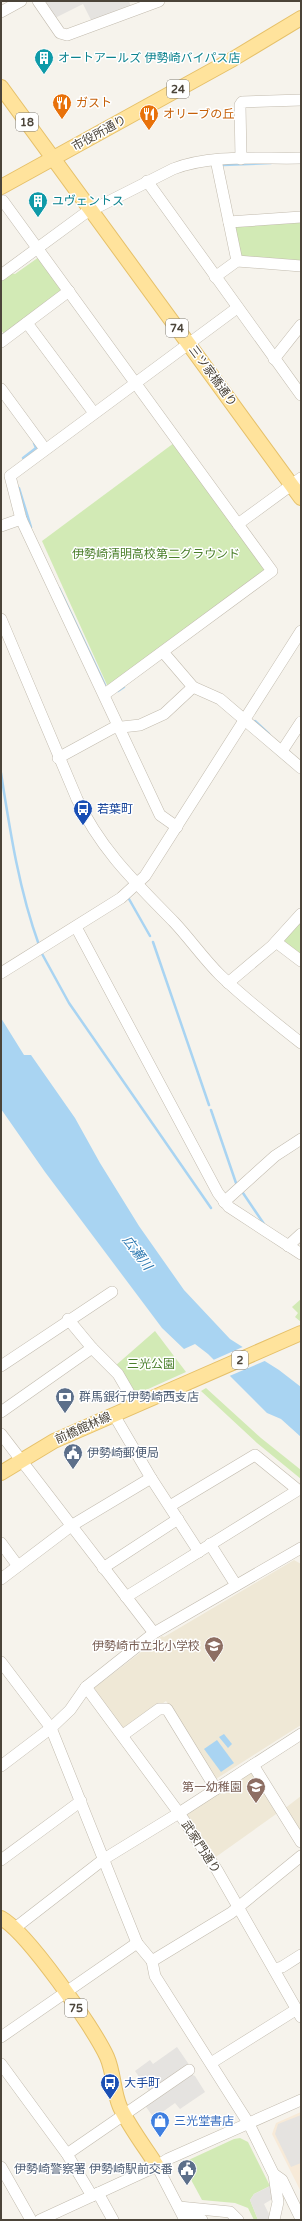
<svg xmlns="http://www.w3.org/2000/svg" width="302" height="2221" font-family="'Varela Round','Noto Sans JP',sans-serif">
	<rect width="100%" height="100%" fill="#f6f3ec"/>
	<polygon fill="#f7ead8" points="301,2112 301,2192 272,2134 276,2123"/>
	<g fill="#efe8d6">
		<polygon points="294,1560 301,1564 301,1725 216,1779 166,1701 125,1730 122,1728 94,1688 162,1636 164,1637"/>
		<polygon points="253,1771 279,1812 213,1859 187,1819 188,1811"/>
		<polygon points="301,1796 301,1834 284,1809"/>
	</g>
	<g fill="#d2eab5">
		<polygon points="301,220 301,263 242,257 233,227"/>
		<polygon points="39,257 62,289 62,292 4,334 1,330 1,279 10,273 15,274"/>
		<polygon points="174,443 266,569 110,685 107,685 42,541"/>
		<polygon points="301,920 301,958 283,941"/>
		<polygon points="301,1299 301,1322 295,1317 298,1313 292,1307"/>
		<polygon points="155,1331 186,1372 137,1394 133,1393 115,1366"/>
		<polygon points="206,1388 261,1438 301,1470 301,1479 257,1443 201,1391"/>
		<polygon points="240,2138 248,2142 270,2186 254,2194 250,2200 258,2220 254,2220 248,2208 235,2203 202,2200 182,2163 234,2139"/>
	</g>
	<g fill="#e5e3e0">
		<polygon points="43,1 129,1 131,7 92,22 83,4 55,18"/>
		<polygon points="177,2047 190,2066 151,2094 135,2071 150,2060 153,2064"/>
		<polygon points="190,2074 195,2076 205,2092 180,2109 175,2103 154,2118 144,2104"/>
		<polygon points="301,2115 301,2163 291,2167 275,2134 278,2124"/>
		<polygon points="270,2186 274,2198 264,2204 271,2218 270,2220 258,2220 250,2200 254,2194"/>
	</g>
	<g fill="#a9d4f2">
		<polygon points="1,1018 24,1055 31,1055 75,1118 100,1163 139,1226 184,1290 230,1339 279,1370 301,1387 301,1437 281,1419 267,1413 208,1354 195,1344 184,1349 162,1328 45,1172 1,1109"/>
		<polygon points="224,1734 232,1744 228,1748 219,1737"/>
		<polygon points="217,1740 234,1763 221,1772 204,1749"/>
	</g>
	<polygon fill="#f6f3ec" points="245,1346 267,1360 227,1377 211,1361"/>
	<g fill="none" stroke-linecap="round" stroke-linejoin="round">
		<g stroke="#a9d4f2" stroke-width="2.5">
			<polyline points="223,165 271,163"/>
			<polyline points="23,458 36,448 34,443"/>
			<polyline points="19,488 31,527"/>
			<polyline points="59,588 105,685"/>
			<polyline points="118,691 124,687"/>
			<polyline points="255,721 269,734"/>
			<path d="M1,773C10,831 19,890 39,945"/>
			<polyline points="129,899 150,936"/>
			<polyline points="153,942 209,1105"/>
			<polyline points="41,952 69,1003 211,1208"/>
			<polyline points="211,1110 236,1183"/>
			<polyline points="243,1193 264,1224"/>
		</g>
		<g stroke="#c2bbae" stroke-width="12">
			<g id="minor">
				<polyline points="38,1 60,33 67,35 159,1"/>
				<polyline points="1,12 21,1"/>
				<polyline points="241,159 240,105 242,102 301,100"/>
				<polyline points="216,160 237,261"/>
				<polyline points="147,181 301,395"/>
				<polyline points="1,202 3,201 272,571 105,694"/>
				<polyline points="229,222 301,217"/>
				<path d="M1,275L84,214L173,169C212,154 259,159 301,158"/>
				<polyline points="215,277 237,261 301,266"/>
				<polyline points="27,323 94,413"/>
				<polyline points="1,342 69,291"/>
				<polyline points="274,359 301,325"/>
				<polyline points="1,389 45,449"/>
				<polyline points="238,524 301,478"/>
				<polyline points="1,526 21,519"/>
				<path d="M1,619L77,799C100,849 136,883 174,922C190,939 203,958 220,975C245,999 273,1021 301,1043"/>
				<polyline points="163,652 193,687 220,699 301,768"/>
				<polyline points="282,751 301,722"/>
				<polyline points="58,758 113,728 140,725 164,714 193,687"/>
				<polyline points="177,827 160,815 21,519 10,476 237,308"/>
				<polyline points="76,927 218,1193 229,1207 301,1254"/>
				<polyline points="276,942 301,961"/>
				<polyline points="1,973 121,898 145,876 301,631"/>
				<polyline points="228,983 272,946 301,914"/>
				<polyline points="224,1202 275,1156 301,1139"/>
				<polyline points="288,1246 301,1234"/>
				<polyline points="68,1319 92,1348 118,1374 136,1405"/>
				<polyline points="1,1366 112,1292"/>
				<polyline points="1,1412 92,1348"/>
				<polyline points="114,1415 151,1478 199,1552"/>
				<polyline points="1,1434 154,1633"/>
				<polyline points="1,1543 18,1566"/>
				<polyline points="210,1544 236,1585"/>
				<polyline points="103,1568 178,1519"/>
				<polyline points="1,1579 71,1526 151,1478"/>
				<polyline points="126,1597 298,1490 255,1455 170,1506"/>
				<polyline points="1,1662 51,1728 137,1943 152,1961 155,1976 249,2124 274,2175 278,2202 274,2220"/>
				<polyline points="86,1687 179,1813 217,1870 301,2017"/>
				<polyline points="123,1735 159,1709 167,1709 216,1789"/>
				<polyline points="253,1765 301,1842"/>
				<polyline points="1,1766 51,1728 70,1710 86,1687 154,1633 301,1548"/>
				<polyline points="1,1860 81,1801"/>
				<polyline points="15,1928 104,1859 179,1813 301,1734"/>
				<polyline points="152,1961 231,1913 301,1856"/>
				<polyline points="274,1969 282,1967 301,1955"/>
				<polyline points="1,2037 137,1943"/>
				<polyline points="211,2063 297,2009"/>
				<polyline points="1,2064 67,2154 92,2196"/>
				<polyline points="67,2154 189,2070"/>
				<polyline points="157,2166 185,2220"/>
				<polyline points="1,2167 31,2220"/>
				<polyline points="275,2175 282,2180 301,2219"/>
				<polyline points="98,2193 113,2220"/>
				<polyline points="179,2207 230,2212 238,2220"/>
				<polyline points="184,2219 196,2217 202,2220"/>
				<polyline points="40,2220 157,2166 168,2159 301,2100"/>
			</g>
		</g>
		<g stroke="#e6c16a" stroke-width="16">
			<g id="major">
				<polyline points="1,87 301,498"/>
				<polyline points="1,187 233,59 301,18"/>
				<polyline points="1,1473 54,1441 301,1333"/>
				<path d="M1,1918C27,1932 94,2028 107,2057C114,2073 113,2091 120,2107C130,2128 145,2147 157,2166"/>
			</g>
		</g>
		<use href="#minor" stroke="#fff" stroke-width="11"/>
		<use href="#major" stroke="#ffe39c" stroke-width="14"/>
	</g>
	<defs>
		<g id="building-pin" transform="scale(1)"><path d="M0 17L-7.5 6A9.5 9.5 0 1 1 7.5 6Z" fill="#0f9aa8" stroke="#fff"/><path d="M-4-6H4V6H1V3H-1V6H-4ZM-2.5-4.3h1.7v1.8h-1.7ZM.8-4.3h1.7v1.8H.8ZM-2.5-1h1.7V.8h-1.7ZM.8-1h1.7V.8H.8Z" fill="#fff"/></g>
		<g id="restaurant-pin" transform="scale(1)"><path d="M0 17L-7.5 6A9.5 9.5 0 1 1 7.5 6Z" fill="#e8710a" stroke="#fff"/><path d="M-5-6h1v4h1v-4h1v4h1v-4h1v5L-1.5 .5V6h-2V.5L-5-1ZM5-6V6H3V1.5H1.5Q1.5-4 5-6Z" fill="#fff"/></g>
		<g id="bus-pin" transform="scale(1)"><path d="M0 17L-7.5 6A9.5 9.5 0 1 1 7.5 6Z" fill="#1a4fb4" stroke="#fff"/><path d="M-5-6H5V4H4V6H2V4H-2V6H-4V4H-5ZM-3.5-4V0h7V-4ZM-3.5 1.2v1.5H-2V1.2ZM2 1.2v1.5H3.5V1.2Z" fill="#fff"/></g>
		<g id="bank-pin" transform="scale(1)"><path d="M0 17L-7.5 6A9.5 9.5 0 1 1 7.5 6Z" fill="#5c6f8a" stroke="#fff"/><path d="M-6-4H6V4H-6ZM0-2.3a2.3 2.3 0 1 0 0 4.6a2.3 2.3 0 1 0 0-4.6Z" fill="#fff"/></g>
		<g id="civic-pin" transform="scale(1)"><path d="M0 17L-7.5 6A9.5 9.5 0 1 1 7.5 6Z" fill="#5c6f8a" stroke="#fff"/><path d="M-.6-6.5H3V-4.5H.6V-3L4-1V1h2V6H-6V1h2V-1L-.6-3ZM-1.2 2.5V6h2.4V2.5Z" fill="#fff"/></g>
		<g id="school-pin" transform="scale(1)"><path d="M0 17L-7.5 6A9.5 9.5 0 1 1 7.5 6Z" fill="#8d6e63" stroke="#fff"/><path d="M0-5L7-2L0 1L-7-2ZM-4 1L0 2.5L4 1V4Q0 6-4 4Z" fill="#fff"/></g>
		<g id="shop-pin" transform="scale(1)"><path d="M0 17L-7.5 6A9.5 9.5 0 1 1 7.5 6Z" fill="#3f7fe0" stroke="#fff"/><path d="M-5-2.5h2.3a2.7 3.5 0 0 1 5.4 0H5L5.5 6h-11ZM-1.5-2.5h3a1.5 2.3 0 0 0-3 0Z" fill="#fff"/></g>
	</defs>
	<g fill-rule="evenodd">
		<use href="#building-pin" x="44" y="58"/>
		<use href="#restaurant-pin" x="62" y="103"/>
		<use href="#restaurant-pin" x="149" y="114"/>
		<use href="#building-pin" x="38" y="201"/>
		<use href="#bus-pin" x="83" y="809"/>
		<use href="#bank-pin" x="65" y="1397"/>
		<use href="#civic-pin" x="73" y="1453"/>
		<use href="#school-pin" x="214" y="1646"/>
		<use href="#school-pin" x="256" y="1787"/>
		<use href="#bus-pin" x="110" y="2083"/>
		<use href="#shop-pin" x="160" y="2121"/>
		<use href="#civic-pin" x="187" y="2169"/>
	</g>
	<g text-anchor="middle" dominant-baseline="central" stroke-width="3" stroke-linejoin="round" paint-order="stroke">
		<g fill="#fff" stroke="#817c74" stroke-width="1">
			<rect x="167" y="80" width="22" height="18" rx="3"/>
			<rect x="16" y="113" width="22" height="18" rx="3"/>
			<rect x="166" y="319" width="22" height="18" rx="3"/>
			<rect x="232" y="1351" width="16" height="18" rx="3"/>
			<rect x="65" y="1999" width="22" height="18" rx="3"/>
		</g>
		<g font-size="11" font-weight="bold" fill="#4b4439">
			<text x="178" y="89">24</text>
			<text x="27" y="122">18</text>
			<text x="177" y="328">74</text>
			<text x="240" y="1360">2</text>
			<text x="76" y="2008">75</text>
		</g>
		<g font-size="12" fill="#0d838f" stroke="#fff" text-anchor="start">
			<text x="58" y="58">オートアールズ 伊勢崎バイパス店</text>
			<text x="52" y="201">ユヴェントス</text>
		</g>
		<g font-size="12" fill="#c56008" stroke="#fff" text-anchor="start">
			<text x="76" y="103">ガスト</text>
			<text x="163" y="114">オリーブの丘</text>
		</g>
		<g font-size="12" fill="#4b4439" stroke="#fff">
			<text transform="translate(99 133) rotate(-29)">市役所通り</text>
			<text transform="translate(213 376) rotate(54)">三ツ家橋通り</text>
			<text transform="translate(83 1428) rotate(-24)">前橋館林線</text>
			<text transform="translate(201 1847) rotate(57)">武家門通り</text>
		</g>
		<g font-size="12" fill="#4a7f2a" stroke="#fff">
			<text x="156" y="554">伊勢崎清明高校第二グラウンド</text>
			<text x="151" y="1364">三光公園</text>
		</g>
		<g font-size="12" fill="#164399" stroke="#fff" text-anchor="start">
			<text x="97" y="809">若葉町</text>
			<text x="124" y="2083">大手町</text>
		</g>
		<g font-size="12" fill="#4e5e75" stroke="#fff" text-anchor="start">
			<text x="79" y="1397">群馬銀行伊勢崎西支店</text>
			<text x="87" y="1453">伊勢崎郵便局</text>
			<text x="173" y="2169" text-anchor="end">伊勢崎警察署 伊勢崎駅前交番</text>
		</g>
		<g font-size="12" fill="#785e54" stroke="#fff" text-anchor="end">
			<text x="200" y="1646">伊勢崎市立北小学校</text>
			<text x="242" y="1787">第一幼稚園</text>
		</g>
		<g font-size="12" fill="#366cbe" stroke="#fff" text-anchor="start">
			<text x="174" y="2121">三光堂書店</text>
		</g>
		<g font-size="13" font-style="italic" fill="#2e7ab2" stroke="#fff">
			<text transform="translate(137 1253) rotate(53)">広瀬川</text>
		</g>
	</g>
	<rect width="302" height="2221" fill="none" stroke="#4b4439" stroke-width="4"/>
</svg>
